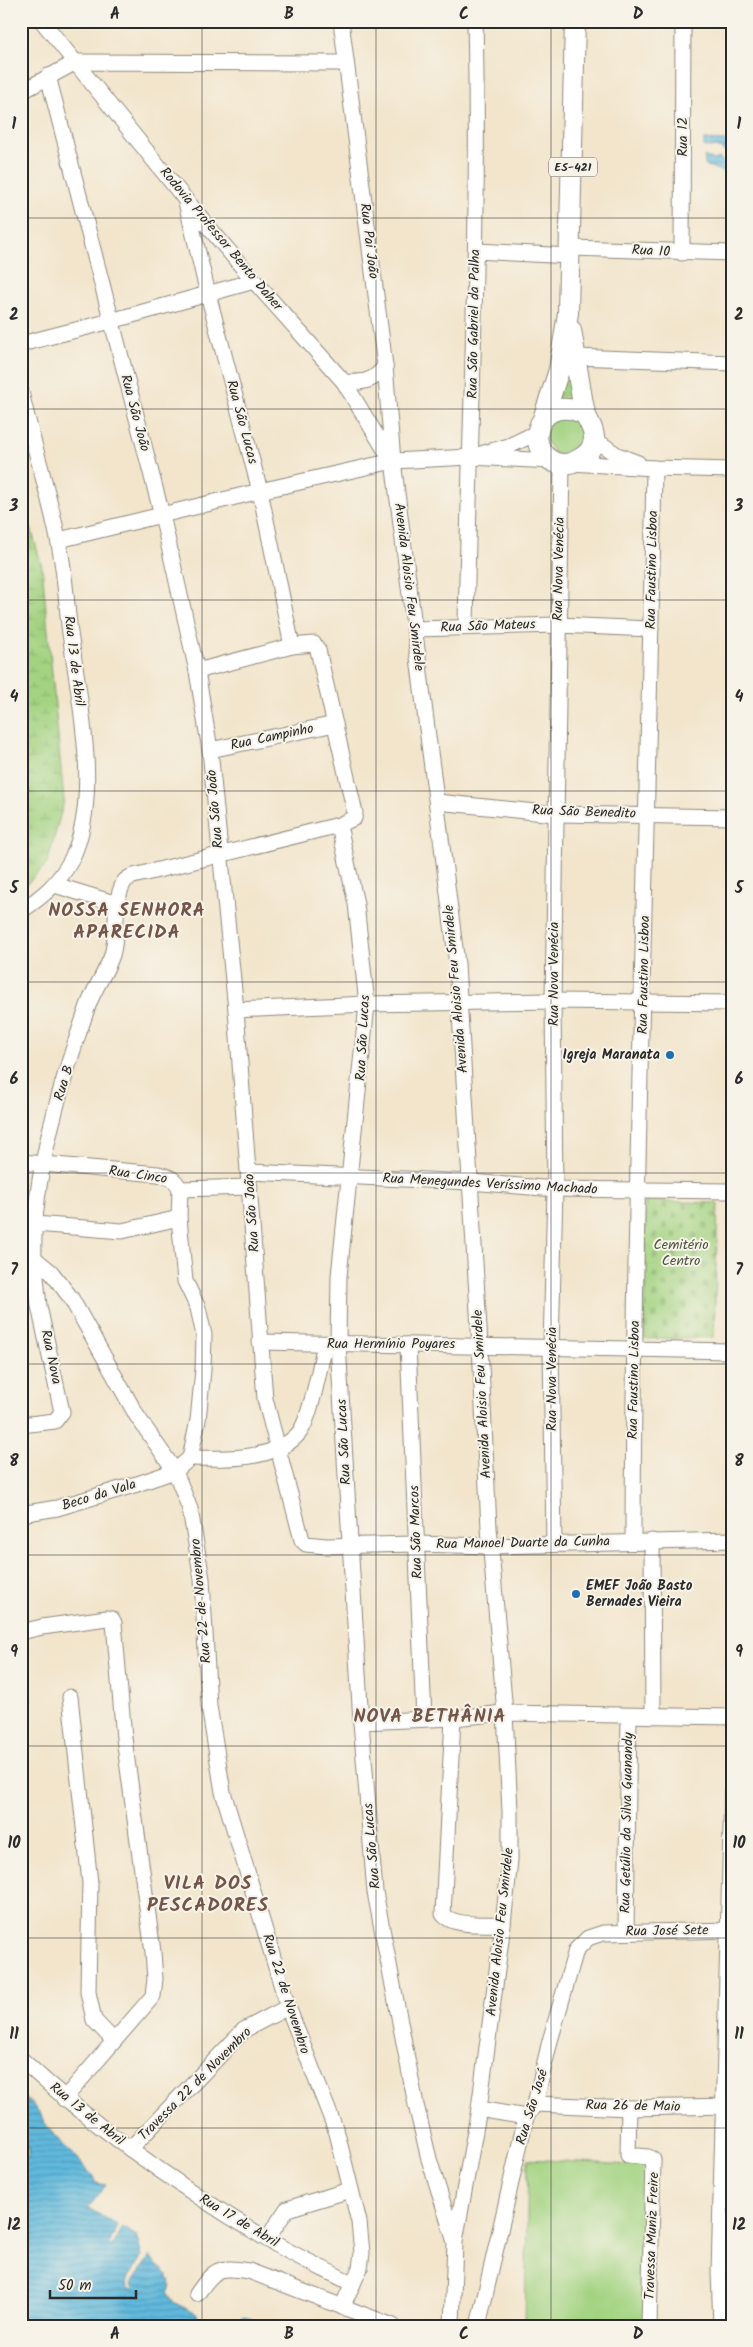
<svg xmlns="http://www.w3.org/2000/svg" width="753" height="2347" font-family="Kalam,sans-serif">
	<defs>
		<pattern id="grass-tufts" width="24" height="20" patternUnits="userSpaceOnUse" patternTransform="scale(1.25)"><rect width="24" height="20" fill="#a3d381"/><path d="M3 7l-1-3M5 7V3M7 7l1-3M15 17l-1-3M17 17v-4M19 17l1-3" fill="none" stroke="#8cb570"/></pattern>
		<pattern id="wetland-marsh" width="20" height="14" patternUnits="userSpaceOnUse" patternTransform="scale(1.25)"><rect width="20" height="14" fill="#a3d381"/><path d="M1 5h8M5 5V1M11 12h8M15 12V8" fill="none" stroke="#8cb570"/></pattern>
		<pattern id="cemetery-stones" width="16" height="16" patternUnits="userSpaceOnUse" patternTransform="scale(1.25)"><rect width="16" height="16" fill="#a3d381"/><path d="M2 7V4a2 2 0 0 1 4 0v3zM10 15v-3a2 2 0 0 1 4 0v3z" fill="#8cb570"/></pattern>
		<pattern id="water-rules" width="6" height="5" patternUnits="userSpaceOnUse" patternTransform="scale(1.25)"><rect width="6" height="5" fill="#60b9dd"/><path d="M0 2.5h6" fill="none" stroke="#4f97b3"/></pattern>
	</defs>
	<rect width="100%" height="100%" fill="#f7f3e8"/>
	<filter id="ink" filterUnits="userSpaceOnUse"><feTurbulence type="fractalNoise" baseFrequency=".02" numOctaves="2"/><feDisplacementMap in="SourceGraphic" scale="10" xChannelSelector="R" yChannelSelector="G"/><feConvolveMatrix kernelMatrix="1 2 1 2 8 2 1 2 1" color-interpolation-filters="sRGB"/></filter>
	<filter id="wash" filterUnits="userSpaceOnUse"><feTurbulence type="fractalNoise" baseFrequency=".0096" numOctaves="4" result="noise"/><feDisplacementMap in="SourceGraphic" scale="20" xChannelSelector="R" yChannelSelector="G"/><feGaussianBlur stdDeviation="1.12" result="paint"/><feColorMatrix in="noise" values="0 0 0 0 0 0 0 0 0 0 0 0 0 0 0 0 0 1.4 0 .05"/><feComposite in="paint" operator="in"/></filter>
	<g filter="url(#wash)">
		<rect width="100%" height="100%" fill="#f2e5cc"/>
		<polygon fill="url(#grass-tufts)" stroke="#677f56" points="568,355 576,402 555,402"/>
		<g fill="url(#wetland-marsh)" stroke="#677f56">
			<polygon points="21,493 42,567 64,801 47,864 21,890"/>
			<polygon points="21,2129 30,2152 27,2159 21,2161"/>
		</g>
		<polygon fill="url(#cemetery-stones)" stroke="#677f56" points="645,1201 718,1203 714,1337 644,1339"/>
		<g fill="#a3d381" stroke="#677f56">
			<polygon points="559,417 581,422 586,442 570,457 554,453 545,439 547,426"/>
			<polygon points="528,2159 648,2166 644,2326 525,2326"/>
		</g>
		<g fill="url(#water-rules)" stroke="#467284">
			<path d="M704,140L726,141L732,146V160C724,148 717,146 704,147Z"/>
			<polygon points="704,156 715,160 719,158 730,167 723,172 705,165"/>
			<path d="M21,2095C35,2102 40,2117 50,2130C64,2149 86,2163 96,2183L106,2185L88,2208L117,2225L109,2245L113,2246L123,2227L136,2236L142,2256L127,2279L128,2288L132,2289L134,2287L132,2283L150,2256C158,2268 177,2277 167,2293L173,2302L197,2314L198,2318L194,2326H21V2161L27,2159L30,2152L21,2129Z"/>
			<polygon points="243,2317 252,2319 261,2326 239,2326"/>
		</g>
	</g>
	<g filter="url(#ink)">
		<g fill="none" stroke-linecap="round" stroke-linejoin="round">
			<g stroke="#8e887c" stroke-width="17">
				<g id="minor">
					<polyline points="42,21 185,199 254,281 344,382 390,458"/>
					<polyline points="341,21 385,366 393,461 457,964 480,1345 489,1528 505,1713 510,1811 510,1860 503,1924 479,2109 455,2241 452,2326"/>
					<polyline points="48,76 162,515 197,671 210,750 236,1010 265,1399 302,1540 306,1544 326,1546 416,1544 490,1546 732,1540"/>
					<polyline points="21,92 76,62 346,63"/>
					<polyline points="186,202 208,294 260,491 292,646"/>
					<polyline points="571,248 732,253"/>
					<polyline points="476,251 570,256"/>
					<polyline points="682,253 683,21"/>
					<polyline points="21,344 111,321 254,281"/>
					<polyline points="576,357 732,363"/>
					<path d="M344,382C362,383 374,382 385,366"/>
					<path d="M21,392C32,441 48,489 58,539C65,569 66,602 70,633C79,699 102,799 71,860C59,883 42,897 21,911"/>
					<polyline points="594,439 617,455 638,463"/>
					<polyline points="481,454 509,446 536,433"/>
					<polyline points="571,463 654,468 732,470"/>
					<polyline points="59,540 260,491 393,461 470,457 552,461"/>
					<path d="M466,626C470,424 480,223 475,21"/>
					<polyline points="414,629 558,625 651,629"/>
					<path d="M197,671L292,646L314,644L318,650L355,813L354,818L339,825L146,873C138,875 126,876 123,884C112,906 119,932 112,955C106,973 94,988 88,1006C62,1078 31,1182 34,1258L51,1272L71,1298L137,1416L175,1471L190,1509L202,1579L209,1706L223,1792L288,2007L337,2133L359,2222L362,2253L360,2268L342,2307"/>
					<polyline points="210,750 335,724"/>
					<polyline points="437,802 555,814 732,817"/>
					<polyline points="339,825 356,904 367,1004 339,1276 338,1344 361,1722 375,1892 416,2105 429,2159 454,2239"/>
					<polyline points="55,885 117,904"/>
					<polyline points="236,1010 367,1004 553,1001 732,1003"/>
					<path d="M21,1162L158,1174C169,1177 175,1178 180,1189L250,1187"/>
					<polyline points="249,1172 470,1182 555,1189 732,1191"/>
					<polyline points="35,1224 122,1231 179,1218"/>
					<polyline points="260,1342 732,1351"/>
					<polyline points="408,1345 424,1719"/>
					<polyline points="21,1425 55,1421 62,1412 39,1306 34,1258"/>
					<path d="M190,1458C222,1459 276,1461 299,1433C311,1418 320,1365 325,1344"/>
					<polyline points="21,1514 57,1508 137,1484 175,1471 190,1458 198,1420 203,1370 204,1335 198,1308 185,1281 179,1218 180,1189"/>
					<path d="M633,1541C634,1184 648,826 654,468"/>
					<polyline points="652,1541 653,1716"/>
					<polyline points="554,1543 551,1348 555,1189 553,1001 562,465"/>
					<polyline points="21,1632 42,1627 107,1618 112,1619 114,1623 124,1738 153,1952 155,1979 153,1996 64,2099"/>
					<polyline points="70,1697 90,1883 88,1992 94,2020 114,2041"/>
					<polyline points="21,1703 21,1706"/>
					<path d="M453,1718L443,1914C452,1927 487,1924 503,1924"/>
					<polyline points="361,1722 453,1718 505,1713 732,1717"/>
					<polyline points="626,1931 629,1716"/>
					<path d="M21,2059C95,2128 178,2186 265,2238C293,2255 324,2269 353,2284"/>
					<polyline points="535,2104 629,2108 731,2106"/>
					<polyline points="629,2108 628,2155 648,2157 653,2160 649,2326"/>
					<polyline points="479,2109 526,2117"/>
					<polyline points="130,2149 244,2030 288,2007"/>
					<polyline points="267,2239 287,2209 350,2190"/>
					<path d="M197,2294C216,2267 218,2267 249,2271L393,2326"/>
					<polyline points="478,2326 526,2117 535,2104 550,2041 576,1950 588,1938 603,1933 732,1930"/>
					<polyline points="721,2326 719,2272 732,1790"/>
				</g>
			</g>
			<g stroke="#8e887c" stroke-width="22">
				<g id="major">
					<path d="M571,330C576,357 579,386 585,413C588,422 594,428 594,438C594,455 569,469 554,462C521,447 540,390 586,415"/>
					<polyline points="544,416 559,370 568,313 575,21"/>
				</g>
			</g>
			<use href="#minor" stroke="#fff" stroke-width="15"/>
			<use href="#major" stroke="#fff" stroke-width="20"/>
		</g>
	</g>
	<path fill="none" stroke="#2b2b2b" stroke-width="1" stroke-opacity="0.55" d="M202,21V2326M376,21V2326M551,21V2326M21,218H732M21,409H732M21,600H732M21,791H732M21,982H732M21,1173H732M21,1364H732M21,1555H732M21,1746H732M21,1938H732M21,2128H732"/>
	<g fill="#1f6fb2" stroke="#f7f3e8" stroke-width="2">
		<circle cx="670" cy="1055" r="5"/>
		<circle cx="576" cy="1594" r="5"/>
	</g>
	<g text-anchor="middle" dominant-baseline="central" stroke-width="4" stroke-linejoin="round" paint-order="stroke">
		<rect fill="#f7f3e8" stroke="#686764" stroke-width="1" x="549" y="157.5" width="48" height="19" rx="4"/>
		<g font-size="12" font-weight="bold" fill="#2b2b2b">
			<text x="573" y="167">ES-421</text>
		</g>
		<g font-size="14" fill="#2b2b2b" stroke="#f7f3e8">
			<text transform="translate(683 137) rotate(-90)">Rua 12</text>
			<text transform="translate(221 239) rotate(50)">Rodovia Professor Bento Daher</text>
			<text transform="translate(369 241) rotate(83)">Rua Pai João</text>
			<text transform="translate(651 251) rotate(3)">Rua 10</text>
			<text transform="translate(474 324) rotate(-89)">Rua São Gabriel da Palha</text>
			<text transform="translate(135 413) rotate(75)">Rua São João</text>
			<text transform="translate(242 422) rotate(75)">Rua São Lucas</text>
			<text transform="translate(559 569) rotate(-89)">Rua Nova Venécia</text>
			<text transform="translate(652 570) rotate(-89)">Rua Faustino Lisboa</text>
			<text transform="translate(409 587) rotate(83)">Avenida Aloisio Feu Smirdele</text>
			<text transform="translate(488 626) rotate(-2)">Rua São Mateus</text>
			<text transform="translate(74 661) rotate(83)">Rua 13 de Abril</text>
			<text transform="translate(272 737) rotate(-12)">Rua Campinho</text>
			<text transform="translate(215 809) rotate(-95)">Rua São João</text>
			<text transform="translate(584 812) rotate(2)">Rua São Benedito</text>
			<text transform="translate(554 974) rotate(-90)">Rua Nova Venécia</text>
			<text transform="translate(644 975) rotate(-89)">Rua Faustino Lisboa</text>
			<text transform="translate(456 989) rotate(-95)">Avenida Aloisio Feu Smirdele</text>
			<text transform="translate(363 1038) rotate(-87)">Rua São Lucas</text>
			<text transform="translate(64 1083) rotate(-73)">Rua B</text>
			<text transform="translate(138 1175) rotate(8)">Rua Cinco</text>
			<text transform="translate(490 1184) rotate(3)">Rua Menegundes Veríssimo Machado</text>
			<text transform="translate(252 1213) rotate(-94)">Rua São João</text>
			<text x="391" y="1344">Rua Hermínio Poyares</text>
			<text transform="translate(51 1357) rotate(78)">Rua Nova</text>
			<text transform="translate(552 1379) rotate(-90)">Rua Nova Venécia</text>
			<text transform="translate(634 1380) rotate(-89)">Rua Faustino Lisboa</text>
			<text transform="translate(482 1394) rotate(-93)">Avenida Aloisio Feu Smirdele</text>
			<text transform="translate(344 1442) rotate(-93)">Rua São Lucas</text>
			<text transform="translate(99 1495) rotate(-17)">Beco da Vala</text>
			<text transform="translate(416 1532) rotate(-92)">Rua São Marcos</text>
			<text transform="translate(523 1543) rotate(-1)">Rua Manoel Duarte da Cunha</text>
			<text transform="translate(201 1601) rotate(-95)">Rua 22 de Novembro</text>
			<text transform="translate(627 1823) rotate(-89)">Rua Getúlio da Silva Guanandy</text>
			<text transform="translate(372 1846) rotate(-95)">Rua São Lucas</text>
			<text transform="translate(667 1931) rotate(-1)">Rua José Sete</text>
			<text transform="translate(500 1932) rotate(-84)">Avenida Aloisio Feu Smirdele</text>
			<text transform="translate(286 1994) rotate(72)">Rua 22 de Novembro</text>
			<text transform="translate(195 2084) rotate(-45)">Travessa 22 de Novembro</text>
			<text transform="translate(633 2106) rotate(1)">Rua 26 de Maio</text>
			<text transform="translate(532 2107) rotate(-73)">Rua São José</text>
			<text transform="translate(87 2114) rotate(39)">Rua 13 de Abril</text>
			<text transform="translate(239 2221) rotate(31)">Rua 17 de Abril</text>
			<text transform="translate(652 2236) rotate(-88)">Travessa Muniz Freire</text>
		</g>
		<g font-size="14" font-weight="bold" fill="#2b2b2b" stroke="#f7f3e8" text-anchor="end">
			<text x="660" y="1055">Igreja Maranata</text>
			<text x="586" y="1586" text-anchor="start">EMEF João Basto<tspan x="586" dy="16">Bernades Vieira</tspan></text>
		</g>
		<g font-size="14" fill="#495540" stroke="#f7f3e8">
			<text x="681" y="1245">Cemitério<tspan x="681" dy="16">Centro</tspan></text>
		</g>
		<g font-size="19" font-weight="bold" letter-spacing="1" fill="#735649" stroke="#f7f3e8">
			<text x="127" y="911">NOSSA SENHORA<tspan x="127" dy="22">APARECIDA</tspan></text>
			<text x="430" y="1717">NOVA BETHÂNIA</text>
			<text x="208" y="1884">VILA DOS<tspan x="208" dy="22">PESCADORES</tspan></text>
		</g>
	</g>
	<rect width="753" height="2347" fill="none" stroke="#f7f3e8" stroke-width="55"/>
	<path d="M50 2290v8h86v-8" fill="none" stroke="#2b2b2b" stroke-width="2.5"/>
	<text x="58" y="2290" font-size="15" fill="#2b2b2b" stroke="#f7f3e8" stroke-width="4" paint-order="stroke">50 m</text>
	<rect x="28" y="28" width="698" height="2292" fill="none" stroke="#2b2b2b" stroke-width="2"/>
	<g font-size="16" text-anchor="middle" font-weight="bold" fill="#2b2b2b">
		<text x="115" y="19">A</text>
		<text x="289" y="19">B</text>
		<text x="464" y="19">C</text>
		<text x="638" y="19">D</text>
		<text x="14" y="129">1</text>
		<text x="739" y="129">1</text>
		<text x="14" y="320">2</text>
		<text x="739" y="320">2</text>
		<text x="14" y="511">3</text>
		<text x="739" y="511">3</text>
		<text x="14" y="702">4</text>
		<text x="739" y="702">4</text>
		<text x="14" y="893">5</text>
		<text x="739" y="893">5</text>
		<text x="14" y="1084">6</text>
		<text x="739" y="1084">6</text>
		<text x="14" y="1275">7</text>
		<text x="739" y="1275">7</text>
		<text x="14" y="1466">8</text>
		<text x="739" y="1466">8</text>
		<text x="14" y="1657">9</text>
		<text x="739" y="1657">9</text>
		<text x="14" y="1848">10</text>
		<text x="739" y="1848">10</text>
		<text x="14" y="2039">11</text>
		<text x="739" y="2039">11</text>
		<text x="14" y="2230">12</text>
		<text x="739" y="2230">12</text>
		<text x="115" y="2339">A</text>
		<text x="289" y="2339">B</text>
		<text x="464" y="2339">C</text>
		<text x="638" y="2339">D</text>
	</g>
</svg>
